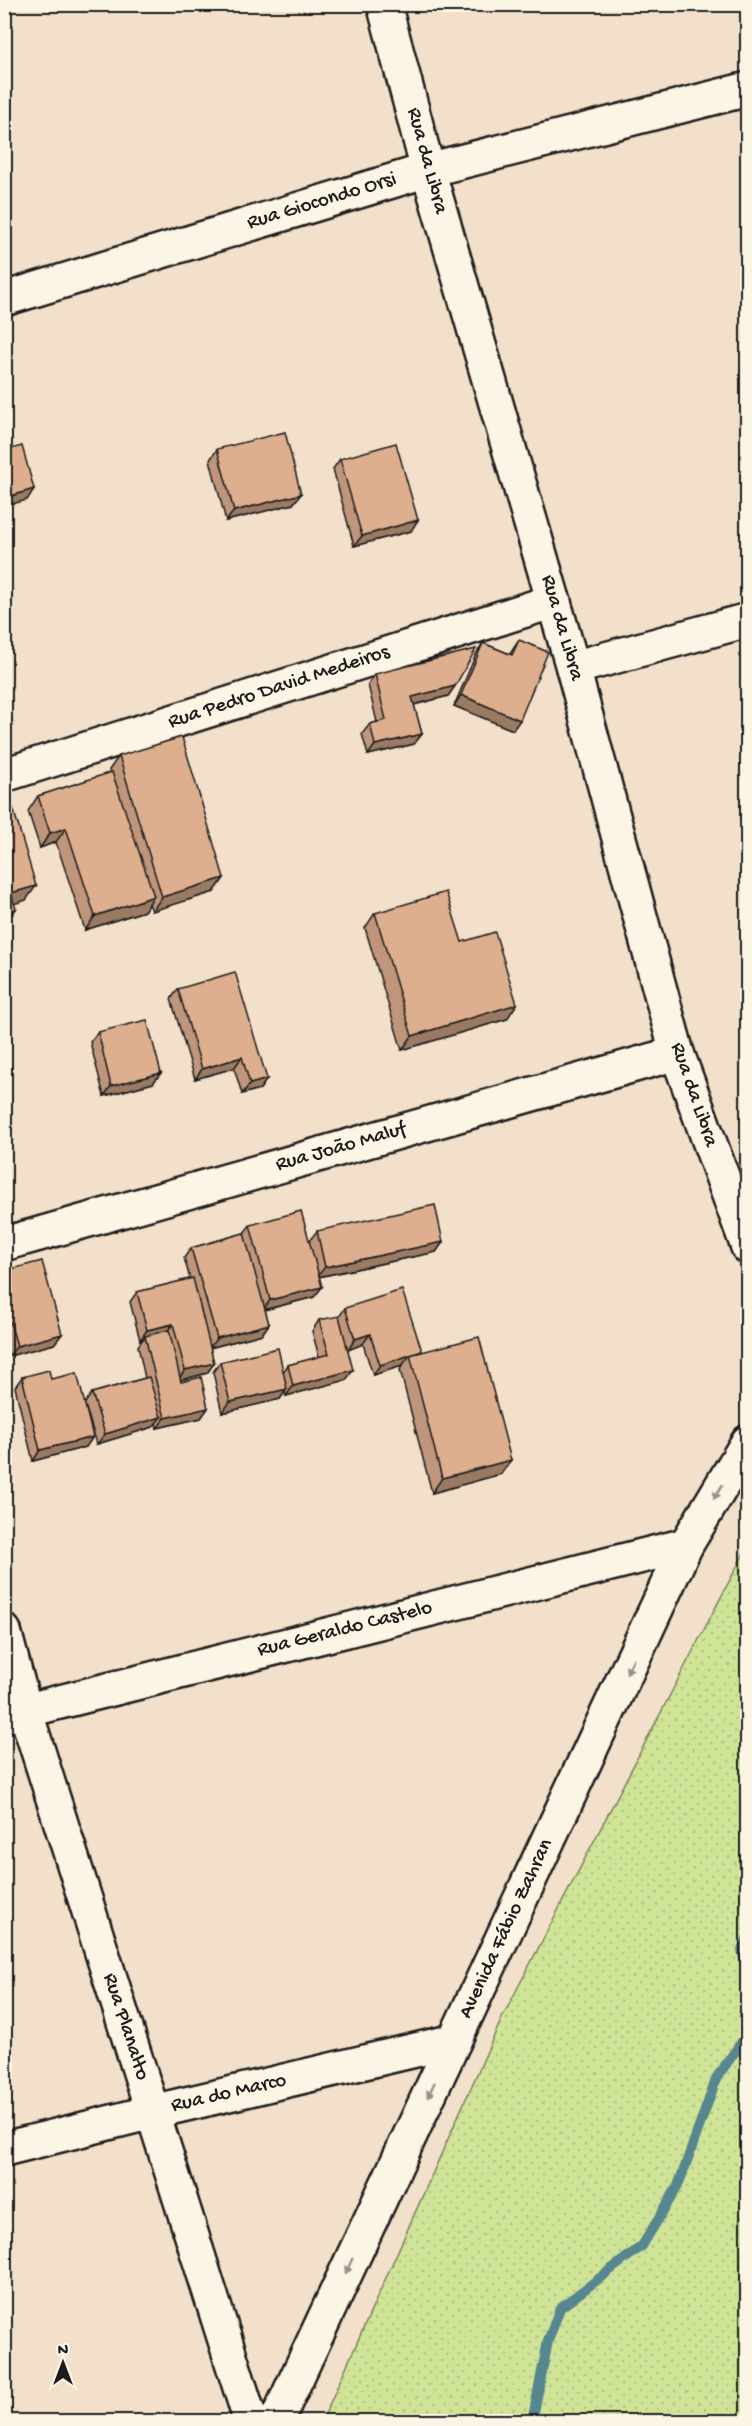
<svg xmlns="http://www.w3.org/2000/svg" width="752" height="2426" font-family="'Gochi Hand',sans-serif">
	<defs>
		<pattern id="park-dots" width="8" height="8" patternUnits="userSpaceOnUse" patternTransform="scale(1.5)"><rect width="8" height="8" fill="#d0e498"/><path d="M2 2h.1M6 6h.1" fill="none" stroke="#b2c382" stroke-width="1.8" stroke-linecap="round"/></pattern>
	</defs>
	<rect width="100%" height="100%" fill="#f3e0cb"/>
	<filter id="ink" filterUnits="userSpaceOnUse"><feTurbulence type="fractalNoise" baseFrequency=".0167" numOctaves="2"/><feDisplacementMap in="SourceGraphic" scale="12" xChannelSelector="R" yChannelSelector="G"/><feConvolveMatrix kernelMatrix="1 2 1 2 8 2 1 2 1" color-interpolation-filters="sRGB"/></filter>
	<g filter="url(#ink)">
		<polygon fill="url(#park-dots)" stroke="#76805a" stroke-width="1.5" points="747,1547 747,2417 741,2422 322,2421 502,2018"/>
		<g fill="none" stroke-linecap="round" stroke-linejoin="round">
			<g stroke="#57868f" stroke-width="10">
				<polyline points="748,1937 742,1950 748,1973"/>
				<polyline points="532,2422 548,2341 560,2308 642,2246 678,2186 717,2077 746,2036 748,2027"/>
			</g>
			<g stroke="#1c1c1c" stroke-width="38">
				<g id="minor">
					<polyline points="384,4 428,170 573,668 677,1053 748,1247"/>
					<polyline points="4,299 428,170 748,89"/>
					<polyline points="573,668 748,620"/>
					<polyline points="4,775 554,601"/>
					<polyline points="4,1244 677,1053"/>
					<polyline points="4,1631 25,1710 251,2422"/>
					<polyline points="4,1716 686,1545"/>
					<polyline points="4,2149 152,2112 454,2041"/>
				</g>
			</g>
			<g stroke="#1c1c1c" stroke-width="38">
				<polyline id="major" points="276,2422 686,1545 748,1442"/>
			</g>
			<use href="#minor" stroke="#fcf5e5" stroke-width="33"/>
			<use href="#major" stroke="#fcf5e5" stroke-width="33"/>
		</g>
		<g fill="#bf967b" stroke="#1c1c1c" stroke-width="1.5">
			<polygon points="217,449 301,494 293,504 226,521 210,460"/>
			<polygon points="340,459 411,531 354,546 333,469"/>
			<polygon points="519,640 513,730 454,706 476,654 483,643 510,654"/>
			<polygon points="375,674 455,686 448,696 414,705 422,734 414,744 368,755 362,734 370,724 377,722 368,685"/>
			<polygon points="119,756 224,878 214,892 152,911 149,903 144,911 85,930 56,842 40,848 28,811 38,796 110,773 109,770"/>
			<polygon points="375,913 462,942 507,1019 402,1050 365,928"/>
			<polygon points="178,989 267,1079 260,1089 242,1094 234,1068 195,1079 171,999"/>
			<polygon points="98,1032 161,1073 153,1083 104,1096 90,1042"/>
			<polygon points="250,1225 309,1241 317,1231 443,1242 436,1252 319,1277 322,1287 314,1297 265,1310 269,1324 262,1334 210,1348 214,1363 207,1373 180,1380 181,1382 208,1408 201,1418 157,1428 156,1423 153,1427 97,1444 85,1405 86,1447 33,1461 15,1387 22,1377 51,1379 85,1403 92,1393 145,1378 138,1346 143,1339 140,1340 130,1302 137,1292 190,1279 184,1258 191,1248 244,1233"/>
			<polygon points="4,1271 62,1334 54,1344 9,1356 4,1339"/>
			<polygon points="345,1308 422,1351 501,1474 432,1493 400,1370 402,1366 373,1375 363,1344 348,1350 346,1380 286,1396 285,1392 280,1399 222,1413 213,1372 220,1362 283,1372 288,1365 319,1357 312,1331 319,1320 339,1317"/>
		</g>
		<g fill="#9b7a64" stroke="#1c1c1c" stroke-width="1.5">
			<polygon points="34,489 27,500 4,506 4,498"/>
			<polygon points="301,494 293,504 226,521 234,511"/>
			<polygon points="418,520 411,531 354,546 362,536"/>
			<polygon points="455,686 448,696 405,707 412,697"/>
			<polygon points="461,695 520,720 513,730 454,706"/>
			<polygon points="422,734 414,744 368,755 375,745"/>
			<polygon points="66,828 56,842 40,848 50,833"/>
			<polygon points="224,878 214,892 152,911 162,897"/>
			<polygon points="36,886 26,900 4,907 11,893"/>
			<polygon points="154,896 144,911 85,930 95,916"/>
			<polygon points="16,909 6,923 4,924 4,912"/>
			<polygon points="517,1004 507,1019 402,1050 412,1036"/>
			<polygon points="242,1057 234,1068 195,1079 202,1069"/>
			<polygon points="161,1073 153,1083 104,1096 111,1086"/>
			<polygon points="267,1079 260,1089 242,1094 250,1084"/>
			<polygon points="443,1242 436,1252 317,1277 325,1267"/>
			<polygon points="322,1287 314,1297 263,1310 270,1300"/>
			<polygon points="173,1324 165,1334 145,1336 143,1339 140,1340 147,1330"/>
			<polygon points="269,1324 262,1334 209,1348 217,1338"/>
			<polygon points="62,1334 54,1344 9,1356 17,1346"/>
			<polygon points="370,1334 363,1344 348,1350 355,1339"/>
			<polygon points="410,1355 402,1366 373,1375 380,1365"/>
			<polygon points="214,1363 207,1373 177,1381 185,1370"/>
			<polygon points="353,1370 346,1380 286,1396 293,1386"/>
			<polygon points="287,1389 280,1399 222,1413 230,1402"/>
			<polygon points="208,1408 201,1418 157,1428 165,1418"/>
			<polygon points="161,1417 153,1427 97,1444 105,1434"/>
			<polygon points="93,1437 86,1447 33,1461 40,1450"/>
			<polygon points="511,1460 501,1474 432,1493 442,1478"/>
		</g>
		<g fill="#deaf8f" stroke="#1c1c1c" stroke-width="1.5">
			<polygon points="285,432 301,494 234,511 217,449"/>
			<polygon points="396,443 418,520 362,536 340,459"/>
			<polygon points="22,446 34,489 4,498 4,451"/>
			<polygon points="519,640 548,652 520,720 461,695 483,643 512,655"/>
			<polygon points="476,649 455,686 412,697 422,734 375,745 370,724 386,720 375,674"/>
			<polygon points="182,737 224,878 162,897 119,756"/>
			<polygon points="112,772 154,896 95,916 66,828 50,833 38,796"/>
			<polygon points="4,784 6,784 36,886 11,893 16,909 4,912"/>
			<polygon points="446,892 462,942 495,932 517,1004 412,1036 375,913"/>
			<polygon points="235,972 267,1079 250,1084 242,1057 202,1069 178,989"/>
			<polygon points="147,1020 161,1073 111,1086 98,1032"/>
			<polygon points="435,1205 443,1242 325,1267 317,1231"/>
			<polygon points="301,1211 322,1287 270,1300 250,1225"/>
			<polygon points="244,1233 269,1324 217,1338 191,1248"/>
			<polygon points="42,1261 62,1334 17,1346 4,1302 4,1271"/>
			<polygon points="193,1278 214,1363 185,1370 173,1324 147,1330 137,1292"/>
			<polygon points="402,1290 422,1351 380,1365 370,1334 355,1339 345,1308"/>
			<polygon points="339,1316 353,1370 293,1386 288,1365 329,1354 319,1320"/>
			<polygon points="169,1330 181,1382 201,1377 208,1408 165,1418 145,1336"/>
			<polygon points="479,1337 511,1460 442,1478 410,1355"/>
			<polygon points="278,1348 287,1389 230,1402 220,1362"/>
			<polygon points="49,1370 51,1379 77,1373 93,1437 40,1450 22,1377"/>
			<polygon points="149,1377 161,1417 105,1434 92,1393"/>
		</g>
		<defs><path id="oneway-solid" d="M-6-.8H1V-3.2L6.5 0L1 3.2V.8H-6Z" transform="scale(1.5)"/></defs>
		<g fill="#97938b">
			<use href="#oneway-solid" transform="translate(718 1492) rotate(121)"/>
			<use href="#oneway-solid" transform="translate(630 1666) rotate(115)"/>
			<use href="#oneway-solid" transform="translate(431 2090) rotate(115)"/>
			<use href="#oneway-solid" transform="translate(349 2266) rotate(115)"/>
		</g>
	</g>
	<g text-anchor="middle" dominant-baseline="central" stroke-width="6" stroke-linejoin="round" paint-order="stroke">
		<g font-size="21" fill="#1c1c1c" stroke="#fcf5e5">
			<text transform="translate(426 161) rotate(75)">Rua da Libra</text>
			<text transform="translate(322 202) rotate(-17)">Rua Giocondo Orsi</text>
			<text transform="translate(561 628) rotate(74)">Rua da Libra</text>
			<text transform="translate(279 688) rotate(-18)">Rua Pedro David Medeiros</text>
			<text transform="translate(693 1095) rotate(71)">Rua da Libra</text>
			<text transform="translate(341 1148) rotate(-16)">Rua João Maluf</text>
			<text transform="translate(345 1630) rotate(-14)">Rua Geraldo Castelo</text>
			<text transform="translate(507 1929) rotate(-65)">Avenida Fábio Zahran</text>
			<text transform="translate(125 2027) rotate(72)">Rua Planalto</text>
			<text transform="translate(229 2094) rotate(-13)">Rua do Marco</text>
		</g>
	</g>
	<rect width="752" height="2426" fill="none" stroke="#fcf5e5" stroke-width="24"/>
	<rect x="12" y="12" width="728" height="2402" fill="none" stroke="#1c1c1c" stroke-width="2" filter="url(#ink)"/>
	<g transform="translate(63 2363)" stroke="#fcf5e5" stroke-width="4.5" paint-order="stroke">
	<path d="M0-4.5L10 22L0 15L-10 22Z" fill="#1c1c1c"/>
	<text y="-9" font-size="16" font-weight="bold" text-anchor="middle" fill="#1c1c1c">N</text>
	</g>
</svg>
